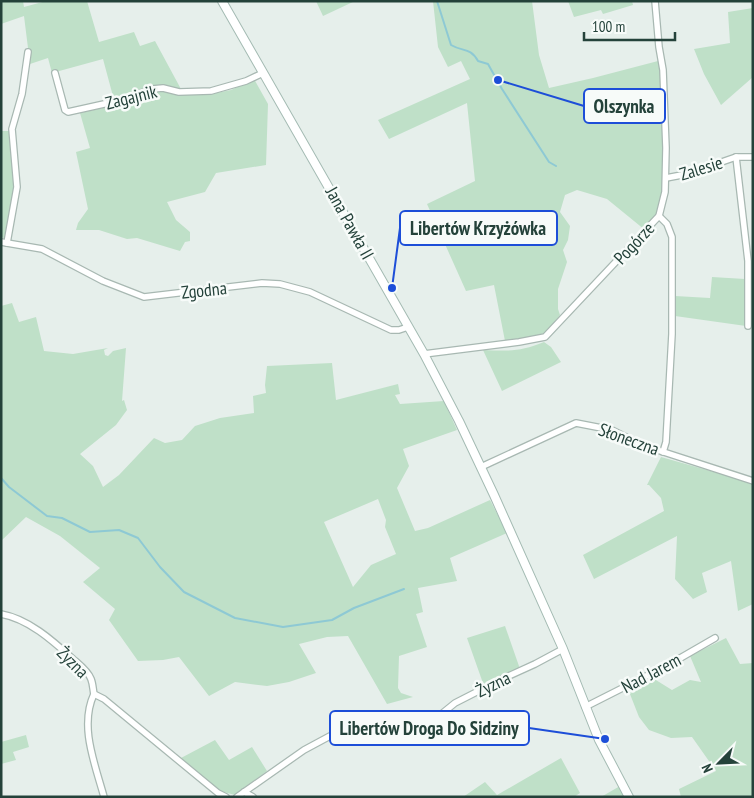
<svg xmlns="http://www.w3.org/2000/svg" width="754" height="798" font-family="'PT Sans Narrow',sans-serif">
	<rect width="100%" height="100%" fill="#e6efeb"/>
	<g fill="#bfe0c8" fill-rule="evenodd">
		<polygon points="1,1 23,1 24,7 46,1 87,1 99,42 134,32 140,46 155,41 182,91 163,86 114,100 103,59 52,73 48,58 30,64 24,16 1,24"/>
		<polygon points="316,1 355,1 323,16"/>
		<polygon points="433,1 532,1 539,55 549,88 593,78 658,61 661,70 664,171 662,196 657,212 645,230 607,199 577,190 565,195 560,212 570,226 568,240 563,250 567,262 558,289 558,309 560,315 547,332 527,339 505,341 494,285 466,291 427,204 475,181 467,103 389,139 378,120 470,79 461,61 448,67 438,47"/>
		<polygon points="568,1 632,1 633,5 603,14 601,10 574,17"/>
		<polygon points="753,8 753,77 721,105 704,74 694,49 730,43 728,12"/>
		<polygon points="254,79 268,104 266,165 216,173 205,192 167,202 176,220 190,232 190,241 185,242 180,251 137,238 127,239 99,230 76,230 78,223 88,209 76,152 90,148 80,113 124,103 152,91 163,90 178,95 211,94 231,90"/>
		<polygon points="1,131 9,131 14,180 14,193 4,238 1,237"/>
		<polygon points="712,277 745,279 746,326 675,316 675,296 710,298"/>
		<path d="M12,303L19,322L36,317L44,351L73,354L108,348L104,350L105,355L108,356L113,351L126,348L122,401L124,400L127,410L116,425L80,454L93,466L103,487L119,475L154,438L165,443L182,440L195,426L220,418L254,413L253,396L266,393L265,385L267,366L332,363L336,400L398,384L400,394L395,395L400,404L444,401L457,430L403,449L409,466L397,488L415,531L428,528L490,500L507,533L450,558L457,581L418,588L423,612L416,614L427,647L399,656L398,688L401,693L413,697L387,704L348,636L327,637L299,644L316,673L289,682L267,686L235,682L209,696L179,657L163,660L138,661L109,620L115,609L83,582L100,568L60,536L26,517L1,541V306ZM378,499L386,520L385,527L396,554L371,565L353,587L324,522Z"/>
		<path d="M544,342L551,347L561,362L502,391L483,350C508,351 520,352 544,342Z"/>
		<polygon points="661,457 753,483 753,604 738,611 731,561 702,573 707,592 693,599 675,579 677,536 594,579 583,555 664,511 661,498 649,485 647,485"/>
		<polygon points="505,626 520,669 484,686 467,638"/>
		<polygon points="726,638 740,664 753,663 753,797 681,797 679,789 716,771 692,737 671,738 649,730 639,717 628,689 651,677 672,690 690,680 701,682 690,656"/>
		<polygon points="26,735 29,747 13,752 16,760 1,764 1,742"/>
		<polygon points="215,740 229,760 252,747 267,771 235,795 220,791 181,758"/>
		<polygon points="561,758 580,793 574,797 463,797 485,782 497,795"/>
		<polygon points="620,786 625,797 601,797"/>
	</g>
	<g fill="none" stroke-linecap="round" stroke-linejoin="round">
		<g stroke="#8ec9d4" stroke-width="2">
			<path d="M437,1L451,45C463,52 470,47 478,61L488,64L502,89L549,162L556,166"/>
			<polyline points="1,478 9,487 47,516 62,518 90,532 119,530 138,538 160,567 184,592 235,618 283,627 332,620 354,608 404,589"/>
		</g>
		<g stroke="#a8b8b2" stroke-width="8">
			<g id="street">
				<polyline points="55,73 65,110 68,112 122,100 152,89 163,88 179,92 211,91 246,81 263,73"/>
				<polyline points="736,157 748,261 748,326"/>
				<polyline points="666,178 687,174 736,157 753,157"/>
				<polyline points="659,216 667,224 672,237 672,334 666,442 663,452"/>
				<polyline points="1,242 42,249 103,281 144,297 262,283 280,284 310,292 391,330 399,330 408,327"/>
				<polyline points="7,243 17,187 12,129 22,94 28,52"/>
				<polyline points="424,354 519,342 545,337 659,216 665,192 666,148 663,70 659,47 655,1"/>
				<polyline points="481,467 576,423 612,430 642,445 753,481"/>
				<path d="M1,614C29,619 53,641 73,659C80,665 88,671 91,679C93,684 93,690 94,694L104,699L218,793L226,797"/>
				<path d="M94,694C79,726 95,764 104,797"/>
				<polyline points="585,707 670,664 715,638"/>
				<polyline points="244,792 253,797"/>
				<polyline points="237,797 304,750 330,736 366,732 390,738 439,716 455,703 502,679 535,664 563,649"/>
			</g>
		</g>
		<g stroke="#a4bbb3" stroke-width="10">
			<polyline id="secondary" points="222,1 424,354 459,421 494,495 563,649 599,740 629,797"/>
		</g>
		<use href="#street" stroke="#fff" stroke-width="5.5"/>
		<use href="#secondary" stroke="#fff" stroke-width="8"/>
	</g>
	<g text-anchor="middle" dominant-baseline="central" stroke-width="5" stroke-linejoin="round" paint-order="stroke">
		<g font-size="18" fill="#24423a" stroke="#f7fbf9">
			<text transform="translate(131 97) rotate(-14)">Zagajnik</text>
			<text transform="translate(701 168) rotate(-17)">Zalesie</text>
			<text transform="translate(350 223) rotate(61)">Jana Pawła II</text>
			<text transform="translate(634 243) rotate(-47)">Pogórze</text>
			<text transform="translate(204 290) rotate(-6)">Zgodna</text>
			<text transform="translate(629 439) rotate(20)">Słoneczna</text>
			<text transform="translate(73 662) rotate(45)">Żyzna</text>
			<text transform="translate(651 673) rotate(-28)">Nad Jarem</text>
			<text transform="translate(493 684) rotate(-26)">Żyzna</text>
		</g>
	</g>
	<path fill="none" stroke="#1d4ed8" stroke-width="2" d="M498 80L584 106M392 288L400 228M605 739L529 728"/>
	<g fill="#1d4ed8" stroke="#f7fbf9" stroke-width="2">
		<circle cx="498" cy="80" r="5"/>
		<circle cx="392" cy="288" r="5"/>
		<circle cx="605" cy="739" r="5"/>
	</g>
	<g fill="#f7fbf9" stroke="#1d4ed8" stroke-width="2">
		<rect x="584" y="89" width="81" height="34" rx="5"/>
		<rect x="400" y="211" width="157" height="34" rx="5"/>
		<rect x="330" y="711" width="199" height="34" rx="5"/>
	</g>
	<g font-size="19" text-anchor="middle" font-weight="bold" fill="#24423a">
		<text x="624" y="113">Olszynka</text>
		<text x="478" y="235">Libertów Krzyżówka</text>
		<text x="429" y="735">Libertów Droga Do Sidziny</text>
	</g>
	<rect width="754" height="798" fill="none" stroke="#24423a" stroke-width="5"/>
	<g transform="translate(719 763) rotate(246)" stroke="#f7fbf9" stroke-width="4" paint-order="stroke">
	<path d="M0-4L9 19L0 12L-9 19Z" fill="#24423a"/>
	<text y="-8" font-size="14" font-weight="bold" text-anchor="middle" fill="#24423a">N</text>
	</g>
	<path d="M584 32v8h91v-8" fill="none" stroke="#24423a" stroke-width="2.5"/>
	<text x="592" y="32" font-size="15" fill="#24423a" stroke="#f7fbf9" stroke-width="4" paint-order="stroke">100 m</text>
</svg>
